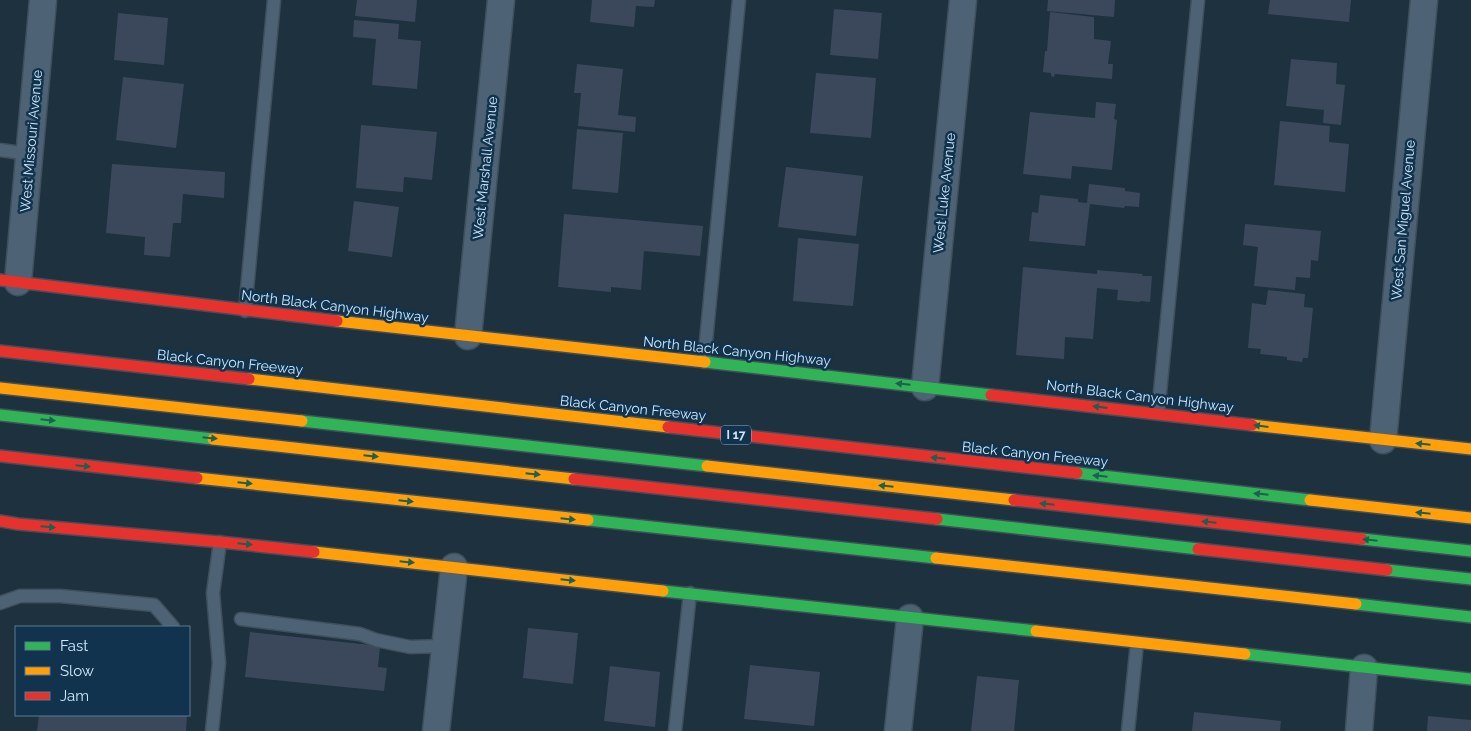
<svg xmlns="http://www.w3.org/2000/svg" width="1471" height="731" font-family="Raleway,sans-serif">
	<rect width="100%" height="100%" fill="#1e313f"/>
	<g fill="#3b485b">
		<polygon points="357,0 417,0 415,22 355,16"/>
		<polygon points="592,0 655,0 654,7 636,6 634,27 590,22"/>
		<polygon points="1048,0 1115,0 1114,17 1047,11"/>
		<polygon points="1270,0 1351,0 1349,22 1268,14"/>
		<polygon points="834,9 882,13 878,59 830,55"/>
		<polygon points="1050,12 1094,17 1094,39 1111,41 1108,64 1113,64 1112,79 1055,74 1054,77 1051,76 1051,73 1043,72 1045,51 1047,51"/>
		<polygon points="118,13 168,18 164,65 114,60"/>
		<polygon points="354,20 399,24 398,39 421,41 417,89 372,85 376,39 353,37"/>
		<polygon points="1291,59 1337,63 1336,84 1345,85 1341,125 1323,123 1324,110 1286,106"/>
		<polygon points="577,64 623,69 618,115 636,117 635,132 578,126 581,93 574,93"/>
		<polygon points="816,73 876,78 871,138 810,133"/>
		<polygon points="123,77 184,84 176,148 116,140"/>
		<polygon points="1096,102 1116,104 1114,119 1117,120 1112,170 1072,166 1071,179 1023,174 1030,112 1095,118"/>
		<polygon points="1280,121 1330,126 1329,142 1349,144 1345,192 1274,185"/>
		<polygon points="361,125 437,132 432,180 404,177 403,192 356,188"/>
		<polygon points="577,129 623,133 618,193 572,189"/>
		<polygon points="112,164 225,172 224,198 183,194 181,223 173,223 170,257 144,255 145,237 106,233"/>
		<polygon points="786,167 863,176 856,236 778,227"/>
		<polygon points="1089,184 1125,188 1125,191 1140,193 1139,207 1125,206 1124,208 1090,204 1085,246 1029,241 1032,212 1038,213 1040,195 1078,199 1078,202 1087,203"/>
		<polygon points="354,201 399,207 392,257 348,251"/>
		<polygon points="564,214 703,226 700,256 644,251 641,290 611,287 611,292 558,287"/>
		<polygon points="1245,224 1321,231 1318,261 1311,260 1310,278 1296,277 1295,290 1254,286 1258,247 1243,245"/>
		<polygon points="798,238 859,244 853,306 793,301"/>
		<polygon points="1023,267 1097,274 1097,270 1143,274 1142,276 1152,276 1150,302 1140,301 1140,302 1117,300 1118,290 1097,288 1093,339 1065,337 1064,359 1016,355"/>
		<polygon points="1268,290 1305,294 1304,307 1313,308 1308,358 1303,358 1302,362 1287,360 1287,357 1260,354 1261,349 1248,348 1252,303 1266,305"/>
		<polygon points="528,628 578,633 573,684 523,678"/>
		<polygon points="250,632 380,646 378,667 387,668 384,691 245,677"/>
		<polygon points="750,665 820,672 814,726 744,719"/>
		<polygon points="610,666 660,672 655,727 604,721"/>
		<polygon points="977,676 1019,680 1014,731 971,731"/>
		<polygon points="1194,712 1281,721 1280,731 1192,731"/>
		<polygon points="39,715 187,715 186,731 37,731"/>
		<polygon points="1428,716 1471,720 1471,731 1427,731"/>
	</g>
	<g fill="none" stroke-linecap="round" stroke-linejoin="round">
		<g stroke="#3f4f5b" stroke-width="15">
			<g id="lane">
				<polyline points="0,150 29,154"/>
				<polyline points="245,311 274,0"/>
				<polyline points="704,362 739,0"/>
				<polyline points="1158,413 1198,0"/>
				<polyline points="0,603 20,596 60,596 154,605 173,627"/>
				<polyline points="241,619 360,634 376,640 410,647 445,646"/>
				<polyline points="212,731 219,663 213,593 220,542"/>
				<polyline points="675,731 690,593"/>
				<polyline points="1128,731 1137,643"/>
			</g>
		</g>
		<g stroke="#3f4f5b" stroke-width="29">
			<g id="street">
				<polyline points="18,282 43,0"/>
				<polyline points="468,336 501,0"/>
				<polyline points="925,387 963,0"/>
				<polyline points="1383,440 1424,0"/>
				<polyline points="436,731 454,567"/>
				<polyline points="898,731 910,618"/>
				<polyline points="1359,731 1364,668"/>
			</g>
		</g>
		<g stroke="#3f4f5b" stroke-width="14">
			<g id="fast">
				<polyline points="705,362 991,395"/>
				<polyline points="0,415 213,439"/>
				<polyline points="302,421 707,466"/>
				<polyline points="1077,473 1310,500"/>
				<polyline points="937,519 1198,549"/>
				<polyline points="588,520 936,558"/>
				<polyline points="1362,539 1471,551"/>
				<polyline points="1387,570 1471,579"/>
				<polyline points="663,591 1036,631"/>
				<polyline points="1356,604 1471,617"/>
				<polyline points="1245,654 1471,679"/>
			</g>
		</g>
		<g stroke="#3f4f5b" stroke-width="14">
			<g id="slow">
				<polyline points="337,321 705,362"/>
				<polyline points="249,379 668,427"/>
				<polyline points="0,388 302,421"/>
				<polyline points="1252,425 1471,449"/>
				<polyline points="213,439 574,479"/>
				<polyline points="707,466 1014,500"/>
				<polyline points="197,478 588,520"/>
				<polyline points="1310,500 1471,518"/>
				<polyline points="314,552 663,591"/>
				<polyline points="936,558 1356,604"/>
				<polyline points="1036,631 1245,654"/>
			</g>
		</g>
		<g stroke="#3f4f5b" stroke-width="14">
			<g id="jam">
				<polyline points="0,280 337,321"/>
				<polyline points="0,351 249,379"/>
				<polyline points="991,395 1252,425"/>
				<polyline points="668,427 1077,473"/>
				<polyline points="0,456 197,478"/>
				<polyline points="574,479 937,519"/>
				<polyline points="1014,500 1362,539"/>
				<polyline points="0,521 18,524 220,542 314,552"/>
				<polyline points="1198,549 1387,570"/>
			</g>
		</g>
		<use href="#lane" stroke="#4d6375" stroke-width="12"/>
		<use href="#street" stroke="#4d6375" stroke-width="26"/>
		<use href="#fast" stroke="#30b455" stroke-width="11"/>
		<use href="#slow" stroke="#ff9f0a" stroke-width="11"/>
		<use href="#jam" stroke="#e5322d" stroke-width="11"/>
	</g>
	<defs><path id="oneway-solid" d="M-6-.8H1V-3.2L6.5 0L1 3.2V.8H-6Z" transform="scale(1.25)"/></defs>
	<g fill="#1c6050">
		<use href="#oneway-solid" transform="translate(903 384) rotate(-174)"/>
		<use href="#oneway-solid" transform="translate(1100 407) rotate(-173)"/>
		<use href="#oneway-solid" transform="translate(48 420) rotate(6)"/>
		<use href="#oneway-solid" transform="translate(1261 426) rotate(-173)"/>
		<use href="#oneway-solid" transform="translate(210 438) rotate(6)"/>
		<use href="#oneway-solid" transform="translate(1423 444) rotate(-174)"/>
		<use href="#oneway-solid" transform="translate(371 456) rotate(6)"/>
		<use href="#oneway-solid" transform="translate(938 458) rotate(-174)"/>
		<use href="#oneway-solid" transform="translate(83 466) rotate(6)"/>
		<use href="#oneway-solid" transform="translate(533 474) rotate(6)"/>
		<use href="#oneway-solid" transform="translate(1100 476) rotate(-174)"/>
		<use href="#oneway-solid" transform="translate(245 483) rotate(6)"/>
		<use href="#oneway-solid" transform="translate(886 486) rotate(-174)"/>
		<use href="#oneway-solid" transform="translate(1261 494) rotate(-174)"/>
		<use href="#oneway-solid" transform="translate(406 501) rotate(6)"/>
		<use href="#oneway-solid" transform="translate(1047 504) rotate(-174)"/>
		<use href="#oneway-solid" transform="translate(1423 513) rotate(-174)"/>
		<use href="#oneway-solid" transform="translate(568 519) rotate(6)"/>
		<use href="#oneway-solid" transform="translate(1209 522) rotate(-174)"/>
		<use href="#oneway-solid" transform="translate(48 527) rotate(5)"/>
		<use href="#oneway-solid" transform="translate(1370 540) rotate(-174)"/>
		<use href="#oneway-solid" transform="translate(245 544) rotate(6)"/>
		<use href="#oneway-solid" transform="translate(407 562) rotate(6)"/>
		<use href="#oneway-solid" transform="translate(568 580) rotate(6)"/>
	</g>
	<g text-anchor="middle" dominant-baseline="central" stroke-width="5" stroke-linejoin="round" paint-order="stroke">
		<rect fill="#11334d" stroke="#95b1c8" stroke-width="1" x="721" y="425.5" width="30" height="19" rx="4"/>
		<g font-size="12" font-weight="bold" fill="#cde7fd">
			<text x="736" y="435">I 17</text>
		</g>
		<g font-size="14" fill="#cde7fd" stroke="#11334d">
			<text transform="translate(31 141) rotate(-85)">West Missouri Avenue</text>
			<text transform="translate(485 168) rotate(-84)">West Marshall Avenue</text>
			<text transform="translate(944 193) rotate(-84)">West Luke Avenue</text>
			<text transform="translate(1403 220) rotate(-85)">West San Miguel Avenue</text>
			<text transform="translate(335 306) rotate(7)">North Black Canyon Highway</text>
			<text transform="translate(737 351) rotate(6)">North Black Canyon Highway</text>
			<text transform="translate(230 362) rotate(6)">Black Canyon Freeway</text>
			<text transform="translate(1140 396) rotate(7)">North Black Canyon Highway</text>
			<text transform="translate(633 408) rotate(6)">Black Canyon Freeway</text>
			<text transform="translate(1035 454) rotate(6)">Black Canyon Freeway</text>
		</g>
	</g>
	<rect x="15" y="626" width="175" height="90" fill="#11334d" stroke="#5c7b93"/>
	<rect x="25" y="642" width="25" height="8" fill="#30b455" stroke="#5c7b93"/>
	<text x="60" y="651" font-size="15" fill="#cde7fd">Fast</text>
	<rect x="25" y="667" width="25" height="8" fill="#ff9f0a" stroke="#5c7b93"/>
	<text x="60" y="676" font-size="15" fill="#cde7fd">Slow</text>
	<rect x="25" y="692" width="25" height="8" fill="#e5322d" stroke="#5c7b93"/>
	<text x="60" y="701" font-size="15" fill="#cde7fd">Jam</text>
</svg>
